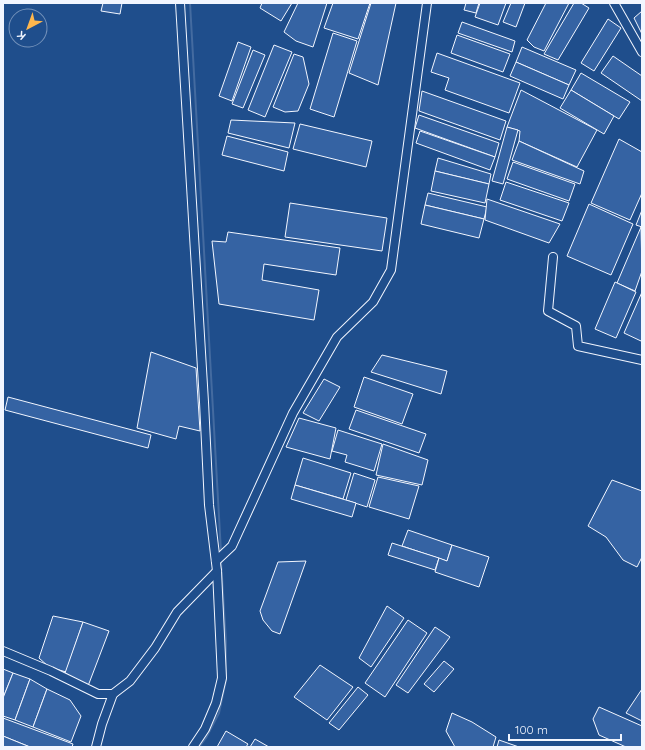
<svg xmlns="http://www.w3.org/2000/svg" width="645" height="750" font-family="Quicksand,sans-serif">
	<rect width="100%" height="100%" fill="#1f4e8c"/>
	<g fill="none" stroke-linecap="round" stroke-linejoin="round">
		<g stroke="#446ba0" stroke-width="2">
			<polyline points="190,3 221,552"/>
			<polyline points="199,747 206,738 219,713 226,680 226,641 221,561"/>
		</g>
	</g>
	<g fill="#3563a3" stroke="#f2f6ff">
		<polygon points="103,3 122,3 120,14 101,11"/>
		<polygon points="262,3 292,3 281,21 260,8"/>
		<polygon points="298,3 327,3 313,47 296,41 284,32"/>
		<polygon points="333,3 370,3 358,39 324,28"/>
		<polygon points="371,3 396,3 378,85 349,73"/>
		<polygon points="466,3 479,3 476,13 464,10"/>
		<polygon points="480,3 506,3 498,25 475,17"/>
		<polygon points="511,3 525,3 516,27 503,22"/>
		<polygon points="546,3 569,3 544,51 534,47 527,40"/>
		<polygon points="574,3 581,3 589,8 558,60 544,54"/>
		<polygon points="642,11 642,34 634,18"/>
		<polygon points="608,19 621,28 594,71 581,63"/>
		<polygon points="462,22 515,41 512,52 458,33"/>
		<polygon points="333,33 357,41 334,117 310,109"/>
		<polygon points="457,35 510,54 503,72 451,53"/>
		<polygon points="238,42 251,47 232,101 219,96"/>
		<polygon points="274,45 292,52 265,117 248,110"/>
		<polygon points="522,47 576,70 569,85 516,62"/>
		<polygon points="253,50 265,55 243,108 232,104"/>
		<polygon points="437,53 520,83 509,113 445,90 449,78 431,72"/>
		<polygon points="294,54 303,57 309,84 298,111 285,112 273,107"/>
		<polygon points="613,56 642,76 642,101 601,73"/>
		<polygon points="516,62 569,85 563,99 510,76"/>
		<polygon points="581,73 630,102 619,119 571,90"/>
		<polygon points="521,90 597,130 577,167 519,141 520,131 507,127"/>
		<polygon points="571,90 614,116 604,134 560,108"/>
		<polygon points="422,91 506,121 500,140 419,111"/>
		<polygon points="419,115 499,143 495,157 415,128"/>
		<polygon points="231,120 295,123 289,148 228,133"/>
		<polygon points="300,124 372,141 366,167 293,149"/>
		<polygon points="507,127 518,130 503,184 492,181"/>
		<polygon points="420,131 495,157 490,170 416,143"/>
		<polygon points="227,136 288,152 284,171 222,155"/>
		<polygon points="619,139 642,152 642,193 630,220 591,203"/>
		<polygon points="519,141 584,171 580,184 512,160"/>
		<polygon points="438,158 491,174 489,184 435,171"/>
		<polygon points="513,162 575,184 569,201 507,179"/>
		<polygon points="435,171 489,184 485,203 431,191"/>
		<polygon points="506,182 569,203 562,221 500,200"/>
		<polygon points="428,193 487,207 484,219 425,205"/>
		<polygon points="487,199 560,224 549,243 485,220"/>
		<polygon points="290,203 387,218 382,251 285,237"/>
		<polygon points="589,204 633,224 611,275 567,256"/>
		<polygon points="425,205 484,219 479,238 421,224"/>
		<polygon points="642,210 642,227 636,225"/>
		<polygon points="641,227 642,271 635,291 617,283"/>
		<polygon points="228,232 340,248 336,275 264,264 262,280 319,290 314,320 219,304 212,241 226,242"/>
		<polygon points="615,282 636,292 616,338 595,329"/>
		<polygon points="642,292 642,339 641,341 624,333"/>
		<polygon points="151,352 196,368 200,431 179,426 176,439 137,428"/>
		<polygon points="382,355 447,371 441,394 371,372"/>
		<polygon points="364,377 413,394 402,424 354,407"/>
		<polygon points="324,379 340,387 319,421 303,413"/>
		<polygon points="8,397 151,435 148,448 5,410"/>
		<polygon points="356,410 426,434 419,453 349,429"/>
		<polygon points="299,418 336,428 330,459 286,447"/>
		<polygon points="338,430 382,444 374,471 345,462 347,455 332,451"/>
		<polygon points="383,444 428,460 422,485 376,475"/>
		<polygon points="303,458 351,473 343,499 295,485"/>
		<polygon points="354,473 375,480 367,507 346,500"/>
		<polygon points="378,477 419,486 409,519 369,507"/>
		<polygon points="612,480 642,491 642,557 637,567 623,560 606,537 588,526"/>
		<polygon points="295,485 356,503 352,517 291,499"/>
		<polygon points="408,530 452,545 447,561 402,546"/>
		<polygon points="392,543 439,558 435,570 388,555"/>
		<polygon points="452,545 489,557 479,587 435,572 439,558 447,561"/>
		<polygon points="306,561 280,634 272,631 263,620 260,611 278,562"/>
		<polygon points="387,606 404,618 371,667 359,658"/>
		<polygon points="53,616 83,622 66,672 49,667 39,658"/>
		<polygon points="408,620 427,633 385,697 365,683"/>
		<polygon points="83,622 109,631 88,686 65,673"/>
		<polygon points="435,627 450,637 408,693 396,685"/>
		<polygon points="444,661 454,669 434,692 424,684"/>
		<polygon points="320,665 353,687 327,720 294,697"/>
		<polygon points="3,669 13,673 3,698"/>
		<polygon points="13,673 30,679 15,720 3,716 3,698"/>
		<polygon points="30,679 47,689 33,727 15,720"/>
		<polygon points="358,687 368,695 339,730 329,723"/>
		<polygon points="47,689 70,700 81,716 71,742 33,727"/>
		<polygon points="642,689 642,721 626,713"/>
		<polygon points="599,707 642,726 642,747 626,747 599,735 593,719"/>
		<polygon points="452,713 472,722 496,737 493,747 455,747 446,731"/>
		<polygon points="3,718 73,744 72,747 30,747 3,736"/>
		<polygon points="226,731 248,744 246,747 217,747"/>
		<polygon points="3,736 30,747 3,747"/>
		<polygon points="255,739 269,747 250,747"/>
		<polygon points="499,740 519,747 497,747"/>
	</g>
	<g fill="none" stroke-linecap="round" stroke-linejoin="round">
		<g stroke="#f2f6ff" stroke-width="10">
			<g id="minor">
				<polyline points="180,3 204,402 209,505 217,571 222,678 216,703 205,729 193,747"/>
				<polyline points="614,3 642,52"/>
				<polyline points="553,257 548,311 576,326 578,346 642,360"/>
				<polyline points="216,561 232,546 293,413 337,337 373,302 391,270 427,3"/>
				<polyline points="3,651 51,671 98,694 113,694 130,681 155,648 177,612 217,571"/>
				<polyline points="96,747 102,724 113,694"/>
			</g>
		</g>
		<use href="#minor" stroke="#1f4e8c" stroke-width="8"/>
	</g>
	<rect width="645" height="750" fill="none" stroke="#f2f6ff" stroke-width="8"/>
	<g transform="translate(28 28) rotate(221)"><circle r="19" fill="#1f4e8c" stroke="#7391ba"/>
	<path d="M0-3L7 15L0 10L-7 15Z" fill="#ffb74d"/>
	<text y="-6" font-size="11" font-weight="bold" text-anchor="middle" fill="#f2f6ff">K</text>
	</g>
	<path d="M509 734v6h112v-6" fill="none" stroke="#f2f6ff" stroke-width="2"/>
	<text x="515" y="734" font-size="12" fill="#f2f6ff" stroke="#1f4e8c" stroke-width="3" paint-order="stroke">100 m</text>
</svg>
